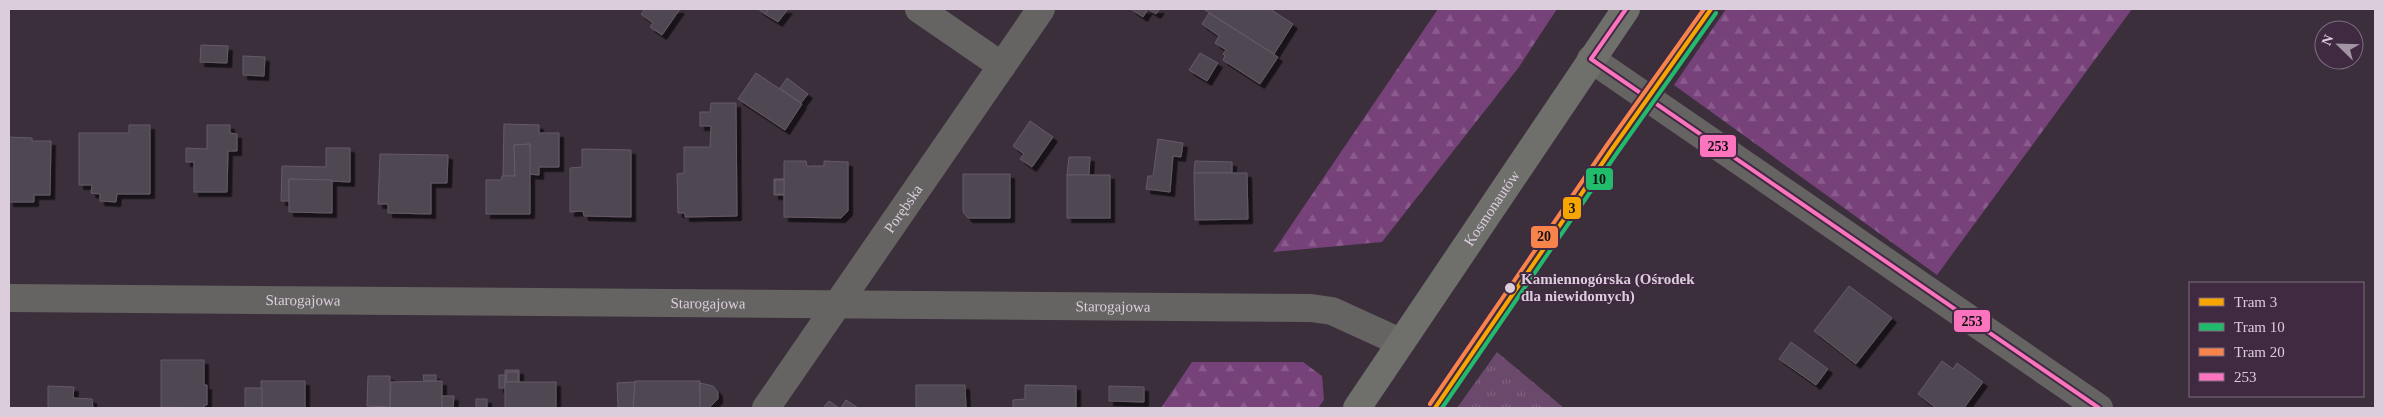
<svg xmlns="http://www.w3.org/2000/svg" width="2384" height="417" font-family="Georgia,serif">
	<defs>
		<pattern id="grass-tufts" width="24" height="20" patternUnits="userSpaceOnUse" patternTransform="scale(1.25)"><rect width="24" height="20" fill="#6b496c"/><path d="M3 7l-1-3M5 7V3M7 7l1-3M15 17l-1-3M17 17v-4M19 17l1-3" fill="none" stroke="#806280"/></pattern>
		<pattern id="forest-firs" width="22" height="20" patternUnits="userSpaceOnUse" patternTransform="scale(1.25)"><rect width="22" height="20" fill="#77417a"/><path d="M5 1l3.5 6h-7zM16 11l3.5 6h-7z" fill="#8a5b8c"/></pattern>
		<filter id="shadow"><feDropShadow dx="4.5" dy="4.5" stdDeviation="0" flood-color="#0009"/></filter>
	</defs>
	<rect width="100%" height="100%" fill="#3b2f3c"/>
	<polygon fill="url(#grass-tufts)" points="1497,352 1564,408 1457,408"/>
	<g fill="url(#forest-firs)">
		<polygon points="1438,9 1557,9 1519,67 1382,242 1273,252"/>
		<polygon points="1726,9 2132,9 1937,275 1674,85"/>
		<polygon points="1192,362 1303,362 1322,376 1324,400 1318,408 1161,408"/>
	</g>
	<g fill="#504751" stroke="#655a66" filter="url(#shadow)">
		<polygon points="645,9 680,9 662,35 650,27 653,23 641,14"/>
		<polygon points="758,9 769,9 765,14"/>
		<polygon points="769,9 788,9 778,22 765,14"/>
		<polygon points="1131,9 1148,9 1143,17"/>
		<polygon points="1148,9 1160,9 1156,14"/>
		<polygon points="1206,9 1270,9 1293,24 1274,54 1205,10"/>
		<polygon points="1209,13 1278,57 1260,84 1223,60 1225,56 1223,54 1226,50 1215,43 1219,36 1202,24"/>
		<polygon points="201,45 228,46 227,63 200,62"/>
		<polygon points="1200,53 1218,63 1207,81 1189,70"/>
		<polygon points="243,56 265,57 264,76 243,75"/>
		<polygon points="756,73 802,104 785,130 738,99"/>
		<polygon points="787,78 808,94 801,103 780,88"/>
		<polygon points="711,103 736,103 737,216 685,217 685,213 678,213 677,174 684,173 684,147 710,147 711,126 700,126 700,112 710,112"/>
		<polygon points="1030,121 1053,137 1032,167 1020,159 1024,154 1013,146"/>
		<polygon points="504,124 539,125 539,133 559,133 559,167 539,167 539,175 529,174 530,144 514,145 515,176 503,176"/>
		<polygon points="129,125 150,125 150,194 117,194 116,202 100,201 100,194 91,193 92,185 79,185 79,133 129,133"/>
		<polygon points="207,125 230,125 230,133 237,134 237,151 228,151 227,192 194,192 194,162 186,162 186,148 207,149"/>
		<polygon points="9,137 32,138 32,141 51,141 50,195 34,195 34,202 9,202"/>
		<polygon points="1158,139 1183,143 1181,157 1173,156 1170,192 1146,189 1148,176 1153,176"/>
		<polygon points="530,144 530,214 486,214 486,180 501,180 502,176 515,176 514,145"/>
		<polygon points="326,148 350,148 350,182 289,179 289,201 281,201 282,166 326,167"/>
		<polygon points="582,149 631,150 631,217 584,216 583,211 570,212 570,168 582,167"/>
		<polygon points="380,154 448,155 447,183 431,183 431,214 388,213 388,204 378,204"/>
		<polygon points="1069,157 1090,157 1089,175 1067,175"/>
		<polygon points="784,161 806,161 807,166 824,166 824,161 848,162 848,211 841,218 784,217"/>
		<polygon points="1195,161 1232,162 1232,173 1194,173"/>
		<polygon points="1194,173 1247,173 1248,219 1195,220"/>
		<polygon points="963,174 1010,174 1010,218 968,218 963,212"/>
		<rect x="1067" y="175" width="43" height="43"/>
		<polygon points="289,179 332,180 332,213 289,212"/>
		<polygon points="774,179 784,179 775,180 775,194 784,195 774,195"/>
		<rect x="775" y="180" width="9" height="14"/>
		<polygon points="1849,286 1892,318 1856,364 1814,331"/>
		<polygon points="1791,342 1828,369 1816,385 1779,359"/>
		<polygon points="161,360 204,360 204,385 207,385 207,405 204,405 204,408 161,407"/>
		<polygon points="1942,361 1953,369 1957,363 1983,382 1964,408 1936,408 1918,394"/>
		<polygon points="505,370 519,370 519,382 518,382 518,372 507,372 505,382"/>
		<polygon points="507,372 518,372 518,382 506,382"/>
		<polygon points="423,375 436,375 436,381 424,381"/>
		<rect x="499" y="375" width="6" height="13"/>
		<polygon points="368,376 390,376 390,407 367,406"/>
		<polygon points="261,381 305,381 305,408 262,408"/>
		<polygon points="442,381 442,408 390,408 391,382"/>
		<polygon points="635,381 700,381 700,408 633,408"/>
		<rect x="505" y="382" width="51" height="26"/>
		<polygon points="635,382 633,408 618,408 617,383"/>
		<polygon points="700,383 713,386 718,392 718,399 709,408 700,408"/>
		<polygon points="916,385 965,385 966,408 916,408"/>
		<polygon points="1025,385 1076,386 1076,408 1013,408 1013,400 1025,399"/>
		<polygon points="48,386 74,387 73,398 92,399 93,408 48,408"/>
		<polygon points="1109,386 1144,387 1144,402 1109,401"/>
		<rect x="245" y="388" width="17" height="20"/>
		<polygon points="442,396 454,396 453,408 442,408"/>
		<rect x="476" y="399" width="11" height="9"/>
		<polygon points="846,400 858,408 841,408"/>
		<polygon points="829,401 839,408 823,408"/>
	</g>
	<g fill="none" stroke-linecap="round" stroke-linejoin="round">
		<g stroke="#656462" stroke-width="28">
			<polyline points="919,9 1002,66"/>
			<polyline points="1591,59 2099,408"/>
			<path id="s1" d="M9,298L1311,308L1332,311L1400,342"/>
			<path id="s2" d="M766,408L1041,9"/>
		</g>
		<path stroke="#6f706c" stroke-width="28" id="s3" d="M1357,408L1626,9"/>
		<g stroke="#402a41" stroke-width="8">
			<g id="bus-1">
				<polyline points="1591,59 2099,408"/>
				<polyline points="1591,59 1626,9"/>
			</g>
		</g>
		<use href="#bus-1" stroke="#fc73be" stroke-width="4"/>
		<g stroke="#402a41" stroke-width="8">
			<polyline id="tram-1" points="1435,408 1612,149 1711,9"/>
		</g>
		<g stroke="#402a41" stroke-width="8">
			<polyline id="tram-2" points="1442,408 1617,153 1716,13"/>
		</g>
		<g stroke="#402a41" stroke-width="8">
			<polyline id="tram-3" points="1430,404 1607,145 1704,9"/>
		</g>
		<use href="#tram-1" stroke="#f7a600" stroke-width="4"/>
		<use href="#tram-2" stroke="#20bc6c" stroke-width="4"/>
		<use href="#tram-3" stroke="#f8844c" stroke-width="4"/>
	</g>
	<circle fill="#dbcddc" stroke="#402a41" stroke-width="2" cx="1510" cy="288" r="6"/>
	<g text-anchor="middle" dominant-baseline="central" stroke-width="4" stroke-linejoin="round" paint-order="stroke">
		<g font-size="15" fill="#dbcddc" stroke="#402a41">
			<text stroke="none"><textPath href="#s2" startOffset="242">Porębska</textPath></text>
			<text stroke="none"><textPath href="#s3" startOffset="241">Kosmonautów</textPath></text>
			<text stroke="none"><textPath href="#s1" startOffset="294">Starogajowa</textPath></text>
			<text stroke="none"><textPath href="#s1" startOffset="699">Starogajowa</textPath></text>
			<text stroke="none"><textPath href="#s1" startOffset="1104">Starogajowa</textPath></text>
		</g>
		<g font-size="15" font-weight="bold" fill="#dbcddc" stroke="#402a41" text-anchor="start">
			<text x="1521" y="279">Kamiennogórska (Ośrodek<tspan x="1521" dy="17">dla niewidomych)</tspan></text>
		</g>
	</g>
	<g stroke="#402a41" stroke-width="2">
		<rect x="1699" y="134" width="38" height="24" rx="5" fill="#fc73be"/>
		<rect x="1585" y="167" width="29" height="24" rx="5" fill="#20bc6c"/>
		<rect x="1562" y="196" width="20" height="24" rx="5" fill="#f7a600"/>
		<rect x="1530" y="225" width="29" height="24" rx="5" fill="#f8844c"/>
		<rect x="1953" y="309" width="38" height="24" rx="5" fill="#fc73be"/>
	</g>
	<g font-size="14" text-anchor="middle" font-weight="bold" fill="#111">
		<text x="1718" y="151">253</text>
		<text x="1599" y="184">10</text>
		<text x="1572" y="213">3</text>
		<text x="1544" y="241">20</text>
		<text x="1972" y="326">253</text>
	</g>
	<rect width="2384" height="417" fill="none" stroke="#dbcddc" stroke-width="20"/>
	<rect x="2189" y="282" width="175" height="115" fill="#402a41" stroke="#7e6b7f"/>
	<rect x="2199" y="298" width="25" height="8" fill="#f7a600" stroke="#7e6b7f"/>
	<text x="2234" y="307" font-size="15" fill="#dbcddc">Tram 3</text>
	<rect x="2199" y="323" width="25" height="8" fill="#20bc6c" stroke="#7e6b7f"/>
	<text x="2234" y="332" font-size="15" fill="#dbcddc">Tram 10</text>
	<rect x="2199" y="348" width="25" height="8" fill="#f8844c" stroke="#7e6b7f"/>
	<text x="2234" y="357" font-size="15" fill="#dbcddc">Tram 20</text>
	<rect x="2199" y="373" width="25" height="8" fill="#fc73be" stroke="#7e6b7f"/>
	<text x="2234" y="382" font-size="15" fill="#dbcddc">253</text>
	<g transform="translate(2339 45) rotate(293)"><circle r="24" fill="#402a41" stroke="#7e6b7f"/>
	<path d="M0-4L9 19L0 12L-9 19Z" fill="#a396a4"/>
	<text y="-8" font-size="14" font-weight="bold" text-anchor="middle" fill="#dbcddc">N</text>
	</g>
</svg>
